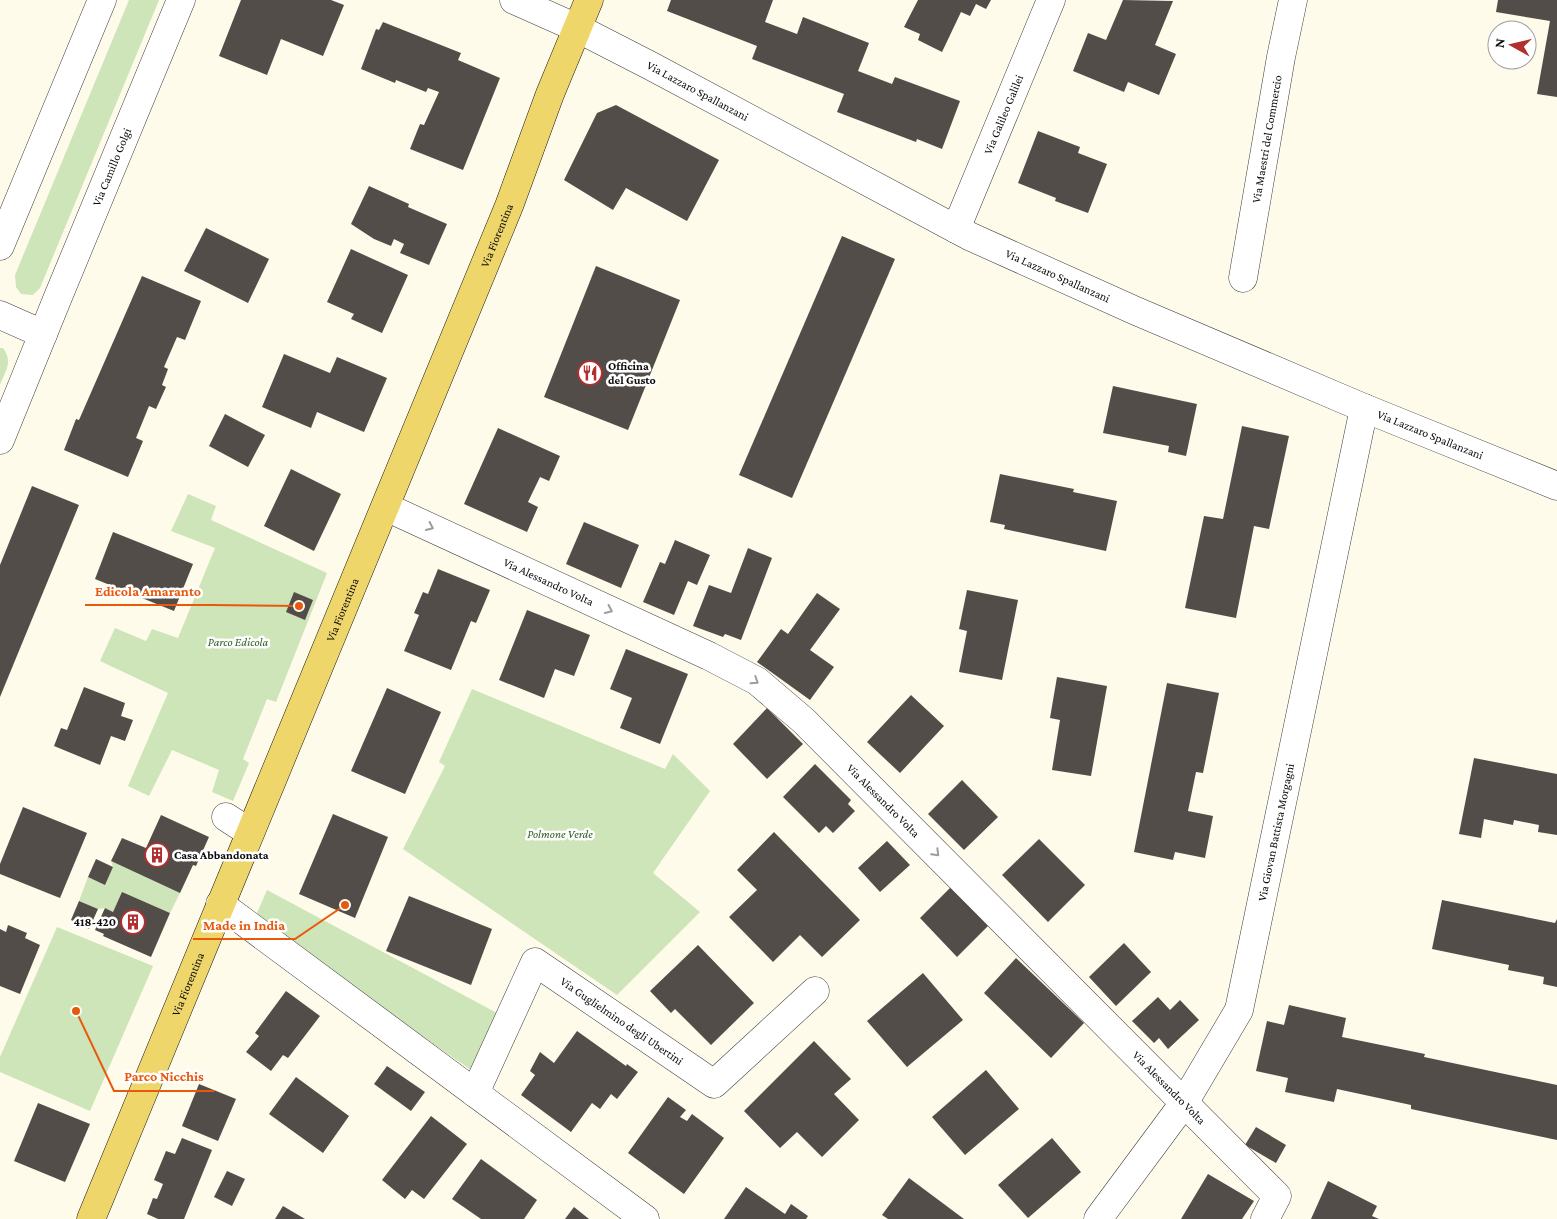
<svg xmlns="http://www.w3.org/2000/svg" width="1557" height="1219" font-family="'Crimson Pro',serif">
	<rect width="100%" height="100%" fill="#fefbeb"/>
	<g fill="#cde5b8">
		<polygon points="129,0 159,0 40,288 33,295 21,294 16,287 15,275"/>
		<path d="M0,348H3C13,362 6,370 0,385Z"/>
		<polygon points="188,494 216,506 211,520 327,573 276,702 267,699 243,759 249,763 233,801 212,792 219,770 172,750 149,796 128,786 168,693 100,661 115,628 146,641 152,629 178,638 215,548 171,531"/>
		<polygon points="472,689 665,769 673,754 710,791 653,873 700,912 617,995 403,849 445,766 439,762"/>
		<polygon points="111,861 180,893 170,913 122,893 113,912 105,908 98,909 79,901 88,877 105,884 113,867"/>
		<polygon points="267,890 497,1013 474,1072 254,920"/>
		<polygon points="57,927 153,966 90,1111 0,1072 0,1057"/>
	</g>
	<g fill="#534d49">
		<polygon points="241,0 331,0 344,5 323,56 281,39 267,75 219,56"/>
		<polygon points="671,0 773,0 765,22 797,34 803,17 869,43 858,71 892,84 895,77 960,101 942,149 917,139 916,142 837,112 844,94 752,59 757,46 667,11"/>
		<polygon points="918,0 991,0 986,9 976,4 970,16 961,12 942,52 918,40 920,34 904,27"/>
		<polygon points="1123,0 1173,1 1155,45 1176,54 1159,95 1128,82 1124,92 1073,71 1088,33 1106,40"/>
		<polygon points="1498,0 1557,0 1557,97 1537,94 1550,21 1496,12"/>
		<polygon points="383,22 461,53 458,60 500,78 463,170 410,149 420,124 424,125 439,92 428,88 426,92 396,80 395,83 361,69 376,29 379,30"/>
		<polygon points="616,105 719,160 687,221 626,188 613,210 564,180 597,113"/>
		<polygon points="1038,131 1080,147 1078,153 1107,164 1088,213 1055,201 1056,198 1018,183"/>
		<polygon points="369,186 409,204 408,207 447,224 429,265 400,253 404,244 394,239 391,246 374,239 351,224"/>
		<polygon points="206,228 269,259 248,303 184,271"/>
		<polygon points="842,236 895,259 792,498 739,475"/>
		<polygon points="351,249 408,275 382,333 351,319 354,314 327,302"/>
		<polygon points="596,266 680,300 628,430 544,397"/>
		<polygon points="142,276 201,301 185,340 177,337 164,367 168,369 162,385 166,387 156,409 149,406 136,438 143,441 128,477 64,450 76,419 79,420"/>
		<polygon points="284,354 330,373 337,357 387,378 364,432 317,412 311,428 262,407"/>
		<polygon points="1113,386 1197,404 1186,456 1168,452 1169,446 1103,433"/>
		<polygon points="225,414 265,435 248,467 209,446"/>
		<polygon points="1242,426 1289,436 1269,529 1254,526 1236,618 1185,608 1204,516 1223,519"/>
		<polygon points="498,428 560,456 549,481 540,477 528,502 538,507 527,532 464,504"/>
		<polygon points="291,469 341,494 314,551 264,526"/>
		<polygon points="1000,474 1074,489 1073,492 1117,501 1106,551 1004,529 1005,525 990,522"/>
		<polygon points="32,486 79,505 0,697 0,565"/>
		<polygon points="584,522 639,545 621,588 566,564"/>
		<polygon points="113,532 193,564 174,611 95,579"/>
		<polygon points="675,540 710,555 697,585 688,581 674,615 643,602 660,562 665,564"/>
		<polygon points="748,548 772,558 741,640 725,634 723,637 693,626 709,585 731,593"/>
		<polygon points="438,569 490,590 476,623 471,621 451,670 404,651 419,615 414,613 423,592 428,594"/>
		<polygon points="967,590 1018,600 1002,680 959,672 967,631 959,629"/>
		<polygon points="294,592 313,600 305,620 286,612"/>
		<polygon points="817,593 840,609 810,650 834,667 810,700 757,662 781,629 788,634"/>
		<polygon points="527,610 590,635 574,676 555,669 544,698 499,680"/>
		<polygon points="626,649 688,674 660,744 620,728 632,698 610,689"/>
		<polygon points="1057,677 1107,686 1091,776 1052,770 1060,720 1050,718"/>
		<polygon points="1167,683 1219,693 1203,773 1196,772 1188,811 1213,816 1205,858 1175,852 1173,860 1134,852"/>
		<polygon points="84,687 125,703 121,716 133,720 125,741 111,736 100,765 54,746 61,728 67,730"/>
		<polygon points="387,688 441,712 405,794 351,771"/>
		<polygon points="911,695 944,726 900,773 867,742"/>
		<polygon points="767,708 803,744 767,779 733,744"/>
		<polygon points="1474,758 1557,774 1557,835 1538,832 1539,825 1514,820 1513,825 1484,819 1481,838 1459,834"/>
		<polygon points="815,764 851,800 848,804 855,811 833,833 826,826 819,833 783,797"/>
		<polygon points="962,780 998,817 964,850 928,814"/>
		<polygon points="23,807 87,833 60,898 0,874 0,864"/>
		<polygon points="333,814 388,837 355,918 299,894"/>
		<polygon points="161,815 209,837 196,866 193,865 180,893 111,861 122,838 146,848"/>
		<polygon points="774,832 860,920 822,957 800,935 773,962 729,917 757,890 737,870"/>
		<polygon points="1039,839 1085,885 1048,922 1002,875"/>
		<polygon points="887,841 910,865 880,892 858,868"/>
		<polygon points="96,859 113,867 105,885 88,877"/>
		<polygon points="951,887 988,926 957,957 920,918"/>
		<polygon points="122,892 170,913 151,957 103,936 104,934 95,930 105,908 113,912"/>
		<polygon points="409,896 492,929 471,985 386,951"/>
		<polygon points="1442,900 1555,923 1557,919 1557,987 1543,984 1544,977 1508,970 1509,965 1432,949"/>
		<polygon points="79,901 98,909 89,929 71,920"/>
		<polygon points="8,925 27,933 25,938 40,945 20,994 0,986 0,929 6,932"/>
		<polygon points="1124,943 1151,972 1116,1006 1089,977"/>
		<polygon points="698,945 754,1003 711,1045 675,1009 671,1013 650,991"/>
		<polygon points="1016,958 1084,1023 1051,1058 984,993"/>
		<polygon points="923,973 963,1020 907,1067 867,1021"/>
		<polygon points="286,991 320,1016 288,1058 283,1055 271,1071 246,1052 259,1036 255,1033"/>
		<polygon points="1158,997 1170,1010 1180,1000 1199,1020 1168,1049 1159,1038 1154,1043 1132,1021"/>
		<polygon points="1289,1005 1346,1018 1342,1037 1425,1054 1424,1057 1557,1085 1557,1140 1411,1109 1411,1105 1337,1089 1334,1102 1285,1092 1288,1078 1256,1071 1267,1021 1284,1025"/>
		<polygon points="577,1031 626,1066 627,1064 638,1072 617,1099 611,1094 600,1109 592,1103 571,1132 521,1095 535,1075 530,1071 540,1052 554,1063"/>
		<polygon points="814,1041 851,1079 834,1094 859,1120 822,1157 797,1132 780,1148 744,1111"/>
		<polygon points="387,1066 425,1092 411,1111 374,1084"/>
		<polygon points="986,1070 1019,1109 965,1155 932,1117"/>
		<polygon points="296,1077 349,1116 323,1153 269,1114"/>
		<polygon points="199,1084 236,1099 218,1141 182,1126"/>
		<polygon points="668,1097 686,1110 680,1117 687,1121 692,1114 724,1138 684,1194 628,1153"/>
		<polygon points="38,1103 90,1124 65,1182 14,1161"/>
		<polygon points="431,1116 467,1144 424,1199 412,1190 405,1199 382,1180"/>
		<polygon points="1256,1127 1286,1145 1276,1163 1245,1145"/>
		<polygon points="182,1138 212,1150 184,1219 158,1219 147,1214 153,1198 157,1199 163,1184 154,1180 166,1151 175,1154"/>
		<polygon points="1052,1138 1081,1172 1028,1218 998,1185"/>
		<polygon points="481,1159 537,1200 524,1219 481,1219 452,1199"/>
		<polygon points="227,1171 245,1179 232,1206 214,1197"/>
		<polygon points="1208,1174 1254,1201 1242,1219 1181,1219"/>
		<polygon points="909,1178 964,1219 888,1219 882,1215"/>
		<polygon points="1328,1181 1377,1206 1372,1216 1379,1219 1311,1219"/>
		<polygon points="746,1187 785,1214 791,1204 808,1216 806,1219 724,1219"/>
		<polygon points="283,1206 305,1219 275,1219"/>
		<polygon points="574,1207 589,1219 565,1219"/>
	</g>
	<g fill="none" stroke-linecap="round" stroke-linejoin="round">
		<g stroke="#3e3e3e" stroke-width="29">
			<g id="minor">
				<path id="s1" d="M514,0L577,28L651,66L969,236L1136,311L1364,408L1557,486"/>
				<path id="s2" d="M956,229L1051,0"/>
				<polyline points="0,246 102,0"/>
				<path id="s3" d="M1243,278L1281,57L1293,0"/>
				<polyline points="0,315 43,334"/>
				<path id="s4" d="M0,440L58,297L181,0"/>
				<path id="s5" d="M386,507L709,656L757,681L804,721L1277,1196L1265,1219"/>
				<polyline points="226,817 249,832"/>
				<polyline points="220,904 645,1219"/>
				<path id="s6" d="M475,1093L535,962L714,1084L815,991"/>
				<path id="s7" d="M1098,1219L1184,1103L1239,1010L1364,408"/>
			</g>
		</g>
		<g stroke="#1c1c1c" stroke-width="29">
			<g id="major">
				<path id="s8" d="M91,1219L509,206L550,94L589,0"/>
			</g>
		</g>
		<use href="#minor" stroke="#fff" stroke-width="28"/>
		<use href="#major" stroke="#efd66a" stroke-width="28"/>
	</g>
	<defs><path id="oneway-chevron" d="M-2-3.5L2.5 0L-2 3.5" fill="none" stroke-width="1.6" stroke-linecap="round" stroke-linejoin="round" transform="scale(1.25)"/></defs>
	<g stroke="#9d9d9d">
		<use href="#oneway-chevron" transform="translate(430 527) rotate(25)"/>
		<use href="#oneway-chevron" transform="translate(609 610) rotate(25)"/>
		<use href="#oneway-chevron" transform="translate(755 681) rotate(33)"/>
		<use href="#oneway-chevron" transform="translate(936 853) rotate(45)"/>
	</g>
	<defs>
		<g id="restaurant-ring" transform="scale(1.25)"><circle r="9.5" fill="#fff" stroke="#b12f2e" stroke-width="1.5"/><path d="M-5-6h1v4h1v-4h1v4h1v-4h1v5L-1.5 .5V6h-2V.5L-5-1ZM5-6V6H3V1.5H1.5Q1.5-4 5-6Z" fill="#b12f2e"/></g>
		<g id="building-ring" transform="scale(1.25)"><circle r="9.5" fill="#fff" stroke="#b12f2e" stroke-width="1.5"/><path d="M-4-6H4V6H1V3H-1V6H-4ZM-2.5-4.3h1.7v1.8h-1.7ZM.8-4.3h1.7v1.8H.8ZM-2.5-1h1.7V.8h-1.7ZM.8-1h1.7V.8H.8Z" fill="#b12f2e"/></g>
	</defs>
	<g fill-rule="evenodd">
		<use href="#restaurant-ring" x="590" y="373"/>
		<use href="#building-ring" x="157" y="855"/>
		<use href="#building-ring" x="133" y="922"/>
	</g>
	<g text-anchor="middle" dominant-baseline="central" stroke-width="5" stroke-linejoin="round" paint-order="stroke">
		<g font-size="12" fill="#0b0b0b" stroke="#fff">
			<text stroke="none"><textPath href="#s1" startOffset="205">Via Lazzaro Spallanzani</textPath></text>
			<text stroke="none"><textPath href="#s2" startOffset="124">Via Galileo Galilei</textPath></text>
			<text stroke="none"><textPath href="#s3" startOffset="141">Via Maestri del Commercio</textPath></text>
			<text stroke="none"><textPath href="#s4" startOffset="295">Via Camillo Golgi</textPath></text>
			<text stroke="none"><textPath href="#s8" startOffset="1064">Via Fiorentina</textPath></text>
			<text stroke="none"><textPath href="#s1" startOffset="610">Via Lazzaro Spallanzani</textPath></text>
			<text stroke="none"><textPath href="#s1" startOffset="1015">Via Lazzaro Spallanzani</textPath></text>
			<text stroke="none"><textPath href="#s5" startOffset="179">Via Alessandro Volta</textPath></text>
			<text stroke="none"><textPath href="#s8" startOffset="659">Via Fiorentina</textPath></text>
			<text stroke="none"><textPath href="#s5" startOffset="584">Via Alessandro Volta</textPath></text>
			<text stroke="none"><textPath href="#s7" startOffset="434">Via Giovan Battista Morgagni</textPath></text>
			<text stroke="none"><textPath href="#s8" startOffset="254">Via Fiorentina</textPath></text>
			<text stroke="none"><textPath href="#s6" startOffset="249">Via Guglielmino degli Ubertini</textPath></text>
			<text stroke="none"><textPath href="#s5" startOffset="989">Via Alessandro Volta</textPath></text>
		</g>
		<g font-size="12" font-weight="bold" fill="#0b0b0b" stroke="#fff" text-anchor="start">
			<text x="608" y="366">Officina<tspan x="608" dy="14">del Gusto</tspan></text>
			<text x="174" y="855">Casa Abbandonata</text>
			<text x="116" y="922" text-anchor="end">418-420</text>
		</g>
		<g font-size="12" font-style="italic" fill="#2a5e21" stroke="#fff">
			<text x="238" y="642">Parco Edicola</text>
			<text x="560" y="834">Polmone Verde</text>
		</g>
	</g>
	<path fill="none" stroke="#e8590c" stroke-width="2" d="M299 606L211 605H85M345 905L295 939H193M76 1011L114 1091H214"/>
	<g fill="#e8590c" stroke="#fff" stroke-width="2">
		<circle cx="299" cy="606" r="5"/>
		<circle cx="345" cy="905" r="5"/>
		<circle cx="76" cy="1011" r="5"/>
	</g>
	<g font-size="14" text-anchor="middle" font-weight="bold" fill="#e8590c" stroke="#fff" stroke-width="5" stroke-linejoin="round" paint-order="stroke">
		<text x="148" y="596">Edicola Amaranto</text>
		<text x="244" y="930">Made in India</text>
		<text x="164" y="1081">Parco Nicchis</text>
	</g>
	<g transform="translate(1512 45) rotate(278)"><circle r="24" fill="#ffffff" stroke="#9d9d9d"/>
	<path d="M0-4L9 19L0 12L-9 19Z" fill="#b12f2e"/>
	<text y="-8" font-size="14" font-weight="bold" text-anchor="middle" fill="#0b0b0b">N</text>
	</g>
</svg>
